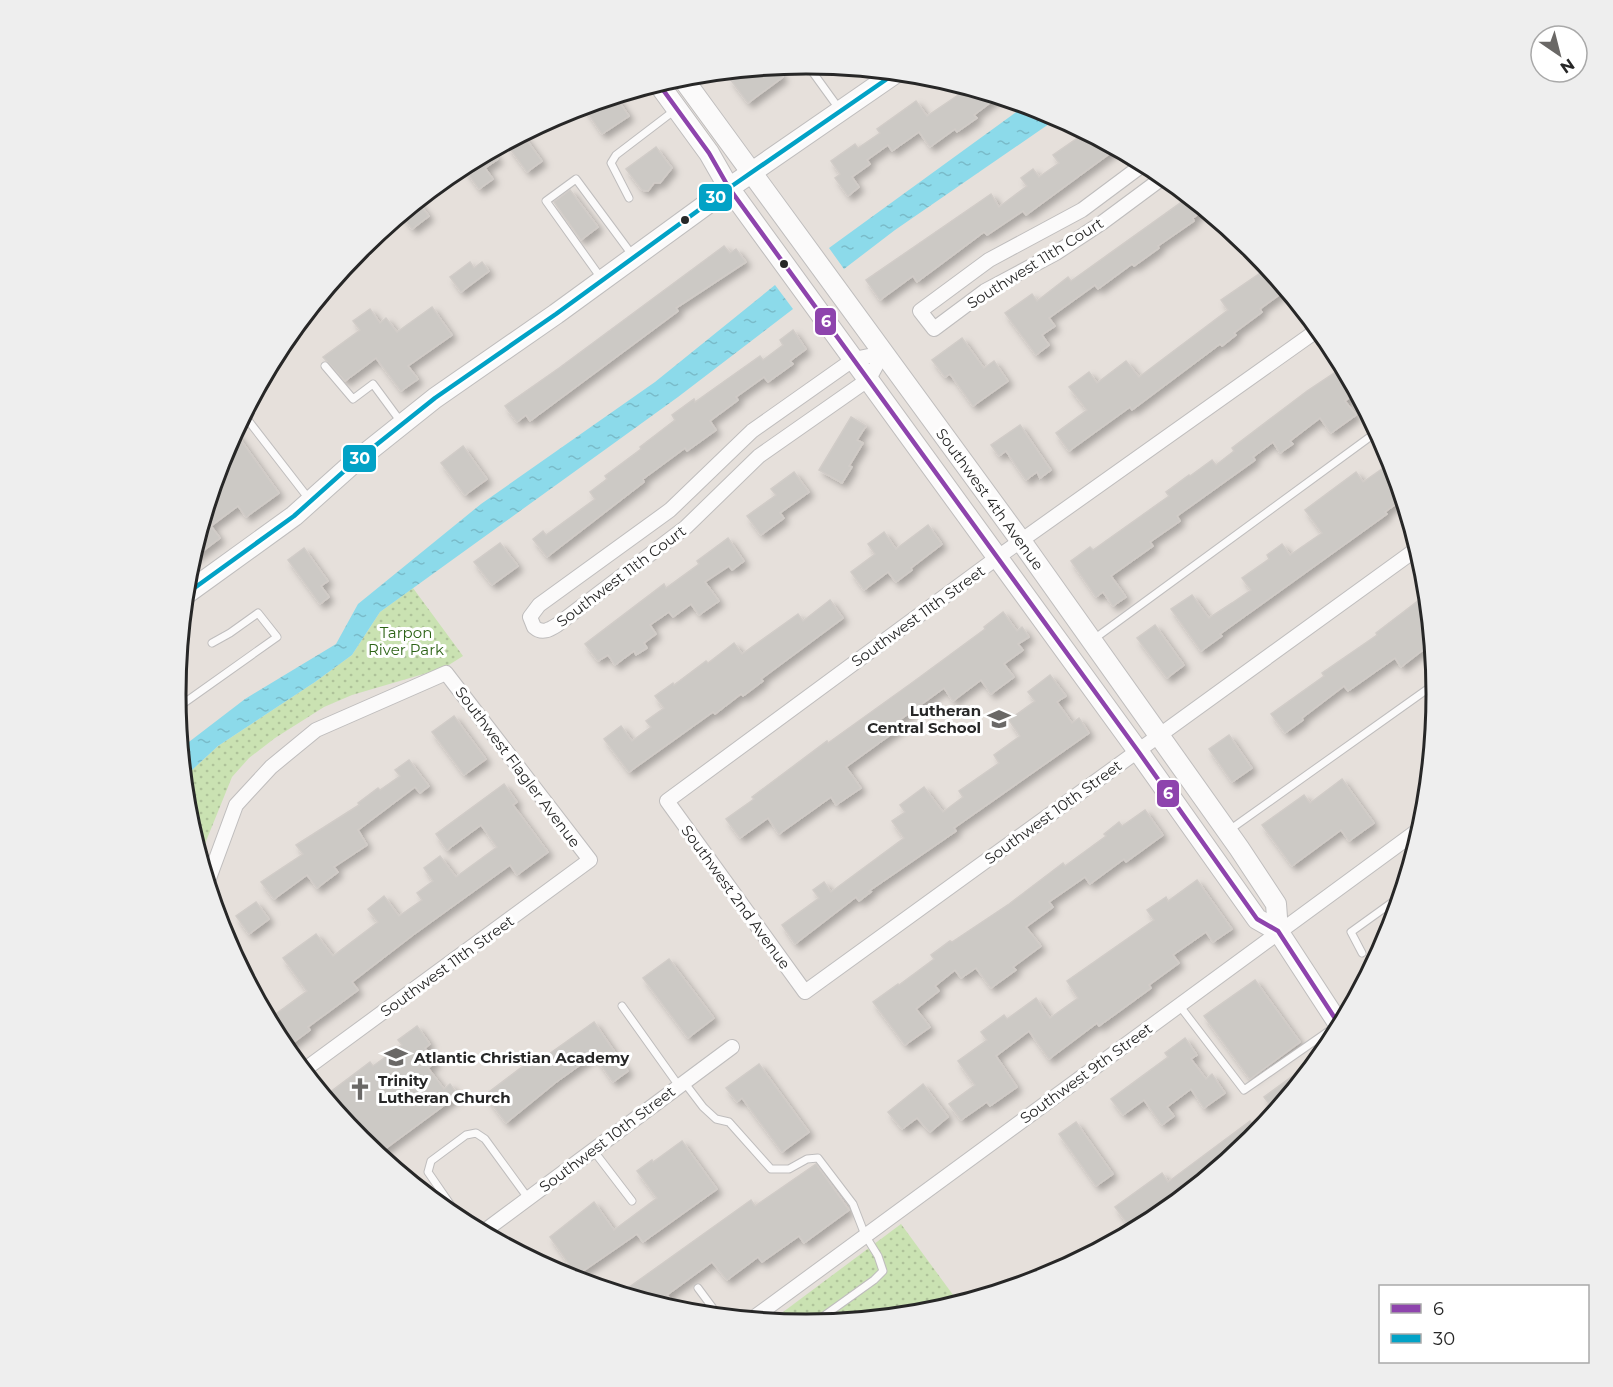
<svg xmlns="http://www.w3.org/2000/svg" width="1613" height="1387" font-family="Montserrat,sans-serif">
	<defs>
		<pattern id="grass-dots" width="8" height="8" patternUnits="userSpaceOnUse" patternTransform="scale(1.5)"><rect width="8" height="8" fill="#cae2b2"/><path d="M2 2h.1M6 6h.1" fill="none" stroke="#aec299" stroke-width="1.8" stroke-linecap="round"/></pattern>
		<pattern id="water-ripples" width="26" height="14" patternUnits="userSpaceOnUse" patternTransform="scale(1.5)"><rect width="26" height="14" fill="#8cdaea"/><path d="M2 4q2-2 4 0t4 0M15 11q2-2 4 0t4 0" fill="none" stroke="#79bbc9"/></pattern>
		<filter id="shadow"><feDropShadow dx="4.5" dy="4.5" stdDeviation="3" flood-color="#0004"/></filter>
	</defs>
	<rect width="100%" height="100%" fill="#e6e0db"/>
	<g fill="url(#grass-dots)">
		<polygon points="413,588 463,656 444,668 352,695 324,707 275,738 249,758 232,777 200,856 188,816 185,784 191,771 218,746 315,682 352,655 380,612"/>
		<polygon points="901,1224 959,1303 929,1312 806,1324 771,1321"/>
	</g>
	<g fill="url(#water-ripples)">
		<polygon points="1026,105 1048,111 1059,117 895,230 844,269 829,248"/>
		<polygon points="775,285 793,309 678,397 380,612 352,655 315,682 218,746 191,771 185,784 181,748 245,699 336,644 358,604 481,504 655,382"/>
	</g>
	<g fill="#ccc9c5" stroke="#d1ccc8" stroke-width="1.5" filter="url(#shadow)">
		<polygon points="775,66 783,77 748,103 730,79 743,69"/>
		<polygon points="970,87 999,96 974,115 977,118 957,132 955,129 930,147 919,132 892,151 888,145 867,160 870,164 852,177 859,187 848,196 835,178 840,174 831,161 855,144 858,148 880,133 877,129 916,101 927,116"/>
		<polygon points="615,96 629,116 602,134 583,106"/>
		<polygon points="1086,132 1117,148 1026,215 1023,211 987,235 984,232 917,282 913,276 880,300 866,280 991,194 999,207 1027,186 1021,178 1033,169 1039,177 1059,163 1053,155"/>
		<polygon points="523,135 542,161 527,172 508,146"/>
		<polygon points="656,147 672,168 660,183 654,183 648,191 642,190 626,169"/>
		<polygon points="491,150 498,159 485,168 493,179 479,189 463,167"/>
		<polygon points="570,190 598,227 581,240 554,202"/>
		<polygon points="1190,196 1206,209 1193,218 1194,221 1158,246 1159,248 1134,266 1132,264 1098,289 1095,285 1049,318 1055,326 1042,335 1049,345 1036,355 1005,313 1032,294 1037,301 1068,277 1071,281"/>
		<polygon points="417,201 429,216 412,229 401,214"/>
		<polygon points="724,246 730,253 736,249 746,262 676,308 678,311 530,421 526,415 517,422 505,406 559,368"/>
		<polygon points="470,262 474,268 482,262 489,271 461,292 450,277"/>
		<polygon points="1269,267 1287,289 1260,309 1262,312 1234,333 1236,335 1222,346 1220,344 1132,410 1130,407 1069,451 1056,433 1087,410 1069,387 1089,372 1097,383 1126,361 1139,377 1228,310 1221,300"/>
		<polygon points="432,307 452,335 408,366 418,379 401,391 376,358 345,381 323,357 360,330 353,321 370,309 380,323 386,318 397,332"/>
		<polygon points="793,330 806,349 790,361 793,364 768,382 764,377 736,397 738,400 710,421 716,430 687,451 685,448 643,479 644,482 547,557 533,539 543,531 546,535 595,499 590,492 607,479 605,476 641,449 640,447 675,420 672,415 694,399 695,402 760,356 763,360 783,345 780,340"/>
		<polygon points="962,338 984,368 994,361 1008,381 973,406 950,374 945,377 932,360"/>
		<polygon points="1343,367 1357,392 1345,401 1356,415 1331,433 1320,418 1290,441 1293,444 1280,453 1273,442 1253,457 1255,460 1177,516 1180,521 1150,542 1153,546 1111,576 1126,597 1113,606 1103,592 1096,597 1071,561 1090,547 1093,550 1169,496 1166,492 1189,475 1190,476 1212,460 1216,465 1234,451 1232,448 1307,391"/>
		<polygon points="851,417 866,426 857,440 863,443 849,466 852,467 842,483 819,470"/>
		<polygon points="1020,425 1051,470 1040,478 1037,472 1026,480 1006,451 999,456 991,445"/>
		<polygon points="235,432 279,493 246,517 238,506 211,526 220,538 192,559 224,452"/>
		<polygon points="463,446 487,479 465,495 441,463"/>
		<polygon points="1392,462 1403,499 1385,512 1387,514 1220,634 1222,636 1201,651 1171,609 1192,595 1209,618 1232,603 1251,590 1242,578 1269,559 1267,555 1282,544 1290,555 1322,533 1305,510 1356,472 1363,482"/>
		<polygon points="794,472 809,492 780,513 784,518 761,535 747,516 776,495 771,489"/>
		<polygon points="928,525 942,544 911,568 912,570 896,582 888,572 864,590 851,572 875,554 868,544 884,532 896,549"/>
		<polygon points="728,538 744,561 732,570 729,566 705,582 719,601 699,615 691,604 673,617 669,612 650,625 656,634 644,643 647,648 636,655 634,651 615,665 608,655 598,661 585,644 664,584 666,588 699,564 697,561"/>
		<polygon points="500,543 518,566 492,585 474,562"/>
		<polygon points="304,548 328,581 321,586 329,597 320,604 288,560"/>
		<polygon points="1427,594 1432,643 1401,667 1395,658 1348,691 1344,686 1302,718 1303,720 1285,733 1271,714 1324,676 1322,673 1377,635 1376,633"/>
		<polygon points="830,600 843,618 761,679 763,681 743,696 741,694 715,714 713,712 629,772 604,739 621,726 632,741 651,727 646,721 664,708 655,696 673,683 674,685 706,661 708,663 734,643 742,654 798,614 803,621"/>
		<polygon points="1003,612 1017,631 1022,627 1029,637 1018,644 1023,650 1004,664 1014,677 991,694 981,680 953,701 944,688 897,722 901,727 846,767 861,788 836,805 831,797 779,834 768,818 740,838 726,819 754,799 752,797 827,741 828,743 913,682 985,629 984,627"/>
		<polygon points="1155,625 1184,665 1167,678 1137,638"/>
		<polygon points="1050,675 1066,696 1057,702 1072,723 1079,718 1089,733 954,828 956,831 869,891 871,892 859,901 856,897 795,944 782,925 819,898 813,890 824,882 831,892 904,838 892,821 905,812 900,805 924,787 943,812 963,797 959,791 999,763 994,755 1020,736 1009,720 1035,701 1028,692"/>
		<polygon points="454,716 486,759 464,775 432,732"/>
		<polygon points="1229,735 1252,768 1232,782 1209,749"/>
		<polygon points="409,760 429,786 420,793 415,787 358,830 367,845 334,867 338,872 317,888 307,875 274,899 261,882 303,854 296,845 359,805 358,803 378,788 380,790 400,776 395,770"/>
		<polygon points="1342,779 1374,823 1349,841 1341,830 1292,866 1262,825 1304,795 1310,803"/>
		<polygon points="504,784 517,802 513,805 548,852 517,875 510,865 413,935 352,982 358,990 308,1027 310,1030 286,1048 269,1019 307,991 283,958 316,934 333,956 378,922 368,909 384,896 399,916 422,900 417,893 433,881 424,868 440,856 456,877 497,847 481,825 447,850 436,834"/>
		<polygon points="1145,810 1163,835 1126,862 1124,859 1090,884 1085,877 1049,902 1053,907 1026,927 1041,946 1013,967 1016,970 991,988 976,968 961,978 955,970 935,986 939,991 916,1009 930,1027 905,1045 873,1002 898,984 899,985 934,959 931,955 950,941 952,942 1009,904 1063,863 1065,866 1106,836 1104,834 1119,822 1122,826"/>
		<polygon points="1197,880 1232,929 1213,942 1206,932 1173,955 1179,963 1149,985 1151,988 1099,1026 1097,1023 1049,1059 1029,1031 996,1056 1017,1087 990,1106 987,1102 961,1120 949,1104 975,1085 958,1061 987,1040 981,1032 1004,1015 1007,1019 1036,998 1050,1018 1078,998 1067,981 1154,920 1147,910 1166,897 1168,901"/>
		<polygon points="256,902 269,919 249,934 236,916"/>
		<polygon points="669,959 714,1018 688,1038 643,978"/>
		<polygon points="1255,980 1300,1042 1250,1079 1204,1016"/>
		<polygon points="594,1022 628,1071 613,1082 594,1055 555,1083 506,1123 485,1095 535,1057 539,1061"/>
		<polygon points="417,1026 430,1044 425,1048 436,1062 428,1068 444,1089 450,1084 458,1095 378,1154 360,1139 325,1096 370,1062 373,1066 402,1045 398,1040"/>
		<polygon points="1185,1038 1197,1055 1191,1059 1206,1079 1212,1074 1225,1093 1204,1108 1191,1089 1167,1107 1174,1116 1162,1125 1144,1100 1123,1115 1111,1099 1168,1057 1165,1053"/>
		<polygon points="759,1064 809,1132 782,1152 742,1098 737,1102 726,1088"/>
		<polygon points="1309,1064 1312,1067 1275,1112 1264,1097"/>
		<polygon points="923,1084 948,1117 930,1132 917,1118 902,1129 888,1112"/>
		<polygon points="1250,1121 1258,1132 1252,1140 1156,1218 1133,1231 1115,1207 1162,1173 1168,1182"/>
		<polygon points="1076,1122 1113,1174 1096,1186 1059,1134"/>
		<polygon points="682,1141 717,1189 643,1242 637,1234 573,1278 557,1272 569,1264 550,1237 594,1202 614,1230 657,1198 637,1171 652,1160 653,1162"/>
		<polygon points="816,1164 849,1210 804,1243 799,1236 762,1262 758,1257 727,1280 712,1262 667,1295 680,1311 621,1293 751,1200 755,1206"/>
	</g>
	<g fill="none" stroke-linecap="round" stroke-linejoin="round">
		<g stroke="#bfbdbd" stroke-width="9">
			<g id="service">
				<polyline points="806,63 840,110"/>
				<polyline points="629,198 611,163 616,155 675,110"/>
				<polyline points="601,278 546,201 576,179 633,256"/>
				<polyline points="325,366 353,399 373,384 401,422"/>
				<polyline points="244,415 309,499"/>
				<polyline points="1094,639 1378,431"/>
				<polyline points="177,708 277,637 258,613 230,633 212,643"/>
				<polyline points="1228,831 1436,683"/>
				<polyline points="1362,953 1351,932 1401,896"/>
				<polyline points="1179,1005 1244,1090 1336,1026"/>
				<polyline points="622,1006 679,1086"/>
				<polyline points="684,1082 703,1107 716,1119 729,1122 771,1169 789,1169 807,1159 818,1158 853,1204 865,1235 878,1256 883,1271 874,1280 814,1323"/>
				<polyline points="593,1150 632,1201"/>
				<polyline points="461,1220 428,1172 431,1161 466,1135 476,1133 485,1139 528,1198"/>
				<polyline points="698,1288 718,1315"/>
			</g>
		</g>
		<g stroke="#bfbdbd" stroke-width="16">
			<g id="minor">
				<polyline points="1145,163 1082,210 989,260 920,311 934,329 985,291 1056,253 1103,222 1165,176"/>
				<polyline points="1319,329 998,557 667,801 805,992 1418,548"/>
				<path d="M883,353L869,379L759,456L686,527L557,625C549,630 542,634 534,627L530,617L539,605L670,510L752,431L854,359Z"/>
				<polyline points="208,881 236,805 271,767 316,730 446,673 590,860 304,1070"/>
				<polyline points="483,1232 732,1047"/>
				<polyline points="752,1319 1421,828"/>
			</g>
		</g>
		<g stroke="#bfbdbd" stroke-width="22">
			<g id="secondary">
				<polyline points="681,76 1021,541 1239,848 1276,904 1278,931"/>
				<polyline points="658,83 709,153 729,188 1138,751 1257,919 1278,931 1340,1026"/>
				<polyline points="186,594 294,516 351,465 435,398 556,314 729,188 897,72"/>
			</g>
		</g>
		<use href="#service" stroke="#fbfafa" stroke-width="7"/>
		<use href="#minor" stroke="#fbfafa" stroke-width="14"/>
		<use href="#secondary" stroke="#fbfafa" stroke-width="20"/>
		<g stroke="#fff" stroke-width="9">
			<polyline id="bus-1" points="658,83 709,153 729,188 1138,751 1257,919 1278,931 1340,1026"/>
		</g>
		<g stroke="#fff" stroke-width="9">
			<polyline id="bus-2" points="186,594 294,516 351,465 435,398 556,314 729,188 897,72"/>
		</g>
		<use href="#bus-1" stroke="#8e44ad" stroke-width="4.5"/>
		<use href="#bus-2" stroke="#02a2c6" stroke-width="4.5"/>
	</g>
	<defs>
		<g id="school-bare" transform="scale(1.8)"><path d="M0-5L7-2L0 1L-7-2ZM-4 1L0 2.5L4 1V4Q0 6-4 4Z" fill="#6a6866" stroke="#fff" stroke-width="2.5" paint-order="stroke"/></g>
		<g id="church-bare" transform="scale(1.8)"><path d="M-1.2-6h2.4v3.5h3.3v2.4h-3.3V6h-2.4V-.1h-3.3v-2.4h3.3Z" fill="#6a6866" stroke="#fff" stroke-width="2.5" paint-order="stroke"/></g>
	</defs>
	<g fill-rule="evenodd">
		<use href="#school-bare" x="999" y="719"/>
		<use href="#school-bare" x="396" y="1057"/>
		<use href="#church-bare" x="360" y="1089"/>
	</g>
	<g fill="#272727" stroke="#fff" stroke-width="2">
		<circle cx="685" cy="220" r="5"/>
		<circle cx="784" cy="264" r="5"/>
	</g>
	<g text-anchor="middle" dominant-baseline="central" stroke-width="6" stroke-linejoin="round" paint-order="stroke">
		<g font-size="15" fill="#272727" stroke="#fff">
			<text transform="translate(1035 263) rotate(-32)">Southwest 11th Court</text>
			<text transform="translate(990 499) rotate(54)">Southwest 4th Avenue</text>
			<text transform="translate(621 576) rotate(-37)">Southwest 11th Court</text>
			<text transform="translate(918 616) rotate(-36)">Southwest 11th Street</text>
			<text transform="translate(518 767) rotate(53)">Southwest Flagler Avenue</text>
			<text transform="translate(1053 812) rotate(-36)">Southwest 10th Street</text>
			<text transform="translate(736 897) rotate(54)">Southwest 2nd Avenue</text>
			<text transform="translate(447 966) rotate(-36)">Southwest 11th Street</text>
			<text transform="translate(1086 1073) rotate(-36)">Southwest 9th Street</text>
			<text transform="translate(607 1139) rotate(-37)">Southwest 10th Street</text>
		</g>
		<g font-size="15" fill="#2d6317" stroke="#fff">
			<text x="406" y="632">Tarpon<tspan x="406" dy="17">River Park</tspan></text>
		</g>
		<g font-size="15" font-weight="bold" fill="#272727" stroke="#fff" text-anchor="start">
			<text x="981" y="710" text-anchor="end">Lutheran<tspan x="981" dy="17">Central School</tspan></text>
			<text x="414" y="1057">Atlantic Christian Academy</text>
			<text x="378" y="1080">Trinity<tspan x="378" dy="17">Lutheran Church</tspan></text>
		</g>
	</g>
	<path d="M0 0H1613V1387H0ZM186 694a620 620 0 1 1 1240 0a620 620 0 1 1-1240 0Z" fill="#eee" fill-rule="evenodd"/>
	<path fill="none" stroke="#272727" stroke-width="3" d="M186 694a620 620 0 1 1 1240 0a620 620 0 1 1-1240 0Z"/>
	<g stroke="#fff" stroke-width="2">
		<rect x="698" y="183" width="35" height="29" rx="6" fill="#02a2c6"/>
		<rect x="814" y="307" width="23" height="29" rx="6" fill="#8e44ad"/>
		<rect x="342" y="444" width="35" height="29" rx="6" fill="#02a2c6"/>
		<rect x="1156" y="779" width="24" height="29" rx="6" fill="#8e44ad"/>
	</g>
	<g font-size="16" text-anchor="middle" font-weight="bold" fill="#fff">
		<text x="716" y="203">30</text>
		<text x="826" y="327">6</text>
		<text x="360" y="464">30</text>
		<text x="1168" y="799">6</text>
	</g>
	<rect x="1379" y="1285" width="210" height="78" fill="#ffffff" stroke="#a9a9a9" stroke-width="1.5"/>
	<rect x="1391" y="1304" width="30" height="9" fill="#8e44ad" stroke="#a9a9a9" stroke-width="1.5"/>
	<text x="1433" y="1315" font-size="18" fill="#272727">6</text>
	<rect x="1391" y="1334" width="30" height="9" fill="#02a2c6" stroke="#a9a9a9" stroke-width="1.5"/>
	<text x="1433" y="1345" font-size="18" fill="#272727">30</text>
	<g transform="translate(1559 54) rotate(145)"><circle r="28" fill="#ffffff" stroke="#a9a9a9" stroke-width="1.5"/>
	<path d="M0-4.5L10 22L0 15L-10 22Z" fill="#6a6866"/>
	<text y="-9" font-size="16" font-weight="bold" text-anchor="middle" fill="#272727">N</text>
	</g>
</svg>
